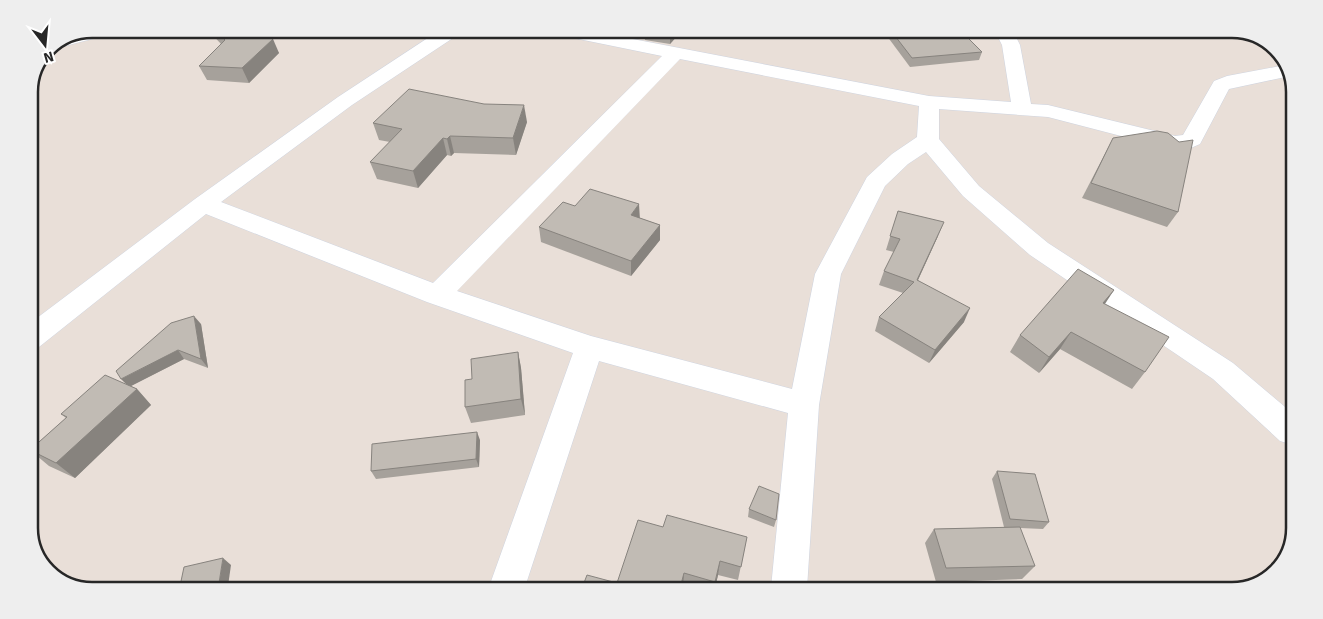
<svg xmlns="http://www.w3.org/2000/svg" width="1323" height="619" font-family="Signika,sans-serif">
	<rect width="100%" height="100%" fill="#e9dfd8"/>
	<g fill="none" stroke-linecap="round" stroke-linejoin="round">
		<g stroke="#ced4e0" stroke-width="1">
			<g id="minor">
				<polygon points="92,29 118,29 115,33 61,47 54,44"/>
				<path d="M440,30H462L459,34L352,105L221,202L433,283L662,56L564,36L558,35L555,31H591L929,96L1011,102L1002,45L996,33H1014L1020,45L1031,104L1048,105L1175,136L1183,135L1214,81L1227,76L1286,65L1290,76L1229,89L1200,144L1186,150H1175L1048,117L939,109V139L979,186L1048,243L1233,363L1291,412L1290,444L1280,441L1213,379L1030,255L963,196L926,152L908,164L885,186L841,274L819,405L807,588H771L788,413L599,361L525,587H489L573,353L427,302L206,214L39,347L29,350V324L195,199L338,97ZM680,59L919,106L917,137L892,154L867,177L815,274L792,389L591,336L457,291Z"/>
			</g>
		</g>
		<use href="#minor" fill="#fff" fill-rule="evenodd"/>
	</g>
	<g fill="#a6a19b">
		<polygon points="207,29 263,29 279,53 249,83 207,80 199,66 221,44"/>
		<polygon points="643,31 698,31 686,39 678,35 670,44 645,40"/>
		<polygon points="884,32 962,32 982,52 979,60 910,67"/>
		<polygon points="1210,33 1256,34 1283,57 1284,59 1277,58 1267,49 1247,36 1214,37"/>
		<polygon points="527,122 516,155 454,153 451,156 447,155 418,188 377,179 370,162 390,142 379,140 373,123"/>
		<polygon points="1113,138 1179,142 1178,212 1167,227 1082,198"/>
		<polygon points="575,206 640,218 660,225 660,240 631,276 541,242 539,227"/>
		<polygon points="898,211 938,236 918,280 964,322 929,363 875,331 879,317 903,293 879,285 884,271 894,252 886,250"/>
		<polygon points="1114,290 1104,304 1145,372 1132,389 1060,349 1039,373 1010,352 1020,335"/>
		<polygon points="201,324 208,368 184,359 131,386 137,389 151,405 75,478 49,466 30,450 66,418 61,414 127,385"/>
		<polygon points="518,352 521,368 525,415 471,423 465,407 472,379"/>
		<polygon points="480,440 479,467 376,479 371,471"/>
		<polygon points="997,471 1049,522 1043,529 1020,528 1035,566 1022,579 936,582 925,543 934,529 1011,527 1004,527 992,479"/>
		<polygon points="749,509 776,520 774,527 748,517"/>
		<polygon points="663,527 747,537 738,580 718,575 715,588 689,588 683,586 617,583"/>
	</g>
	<g fill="#87837e">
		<polygon points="674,31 678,31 678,35 670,44 670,36"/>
		<polygon points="687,31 698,31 686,39"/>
		<polygon points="273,39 279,53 249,83 242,68"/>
		<polygon points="524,105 527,122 516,155 513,138"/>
		<polygon points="450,136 454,153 451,156 447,139"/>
		<polygon points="443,138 447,155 418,188 413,171"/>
		<polygon points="639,204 640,220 631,215"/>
		<polygon points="944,222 938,236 912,293 917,280"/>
		<polygon points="660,225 660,240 631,276 631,261"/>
		<polygon points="1114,290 1103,307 1103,303"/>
		<polygon points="970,308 964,322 929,363 935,350"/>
		<polygon points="194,316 201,324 208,368 201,359"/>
		<polygon points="1071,332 1060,349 1039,373 1049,357"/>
		<polygon points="178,350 184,359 129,387 121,379"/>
		<polygon points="518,352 521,368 525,415 521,399"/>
		<polygon points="137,389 151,405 75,478 56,463"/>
		<polygon points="477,432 480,440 479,467 476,459"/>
		<polygon points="223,558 231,565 228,586 221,586 219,583"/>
		<polygon points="720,561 718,575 715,588 714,588"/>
		<polygon points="684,573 683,588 680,588"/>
	</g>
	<g fill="#c1bbb4" stroke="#87837e">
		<polygon points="214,29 263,29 273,39 242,68 199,66 225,40"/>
		<polygon points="645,31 674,31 670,36"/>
		<polygon points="892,32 962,32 982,52 912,58"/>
		<polygon points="409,89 484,104 524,105 513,138 450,136 447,139 443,138 413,171 370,162 402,129 373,123"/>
		<polygon points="1157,131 1168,133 1179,142 1193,140 1178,212 1091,183 1113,138"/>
		<polygon points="590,189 639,204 631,215 660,225 631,261 539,227 563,202 575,206"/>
		<polygon points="898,211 944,222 917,280 970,308 935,350 879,317 914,282 884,271 900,239 890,236"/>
		<polygon points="1078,269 1114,290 1103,303 1169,337 1145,372 1071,332 1049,357 1020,335"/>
		<polygon points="194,316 201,359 178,350 121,379 116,371 171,323"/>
		<polygon points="518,352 521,399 465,407 465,380 472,379 471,359"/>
		<polygon points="105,375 137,389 56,463 30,450 67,417 61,414"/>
		<polygon points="477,432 476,459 371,471 372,444"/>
		<polygon points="997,471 1035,474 1049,522 1010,519"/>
		<polygon points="759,486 779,494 776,520 749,509"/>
		<polygon points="667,515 747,537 741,567 720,561 715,582 684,573 680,588 582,588 587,575 617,583 638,520 663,527"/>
		<polygon points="1020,527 1035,566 946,568 934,529"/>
		<polygon points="223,558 219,583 221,586 180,586 184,567"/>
	</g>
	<path d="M0 0H1323V619H0ZM92 38H1232A54 54 0 0 1 1286 92V528A54 54 0 0 1 1232 582H92A54 54 0 0 1 38 528V92A54 54 0 0 1 92 38Z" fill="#eee" fill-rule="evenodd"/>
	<path fill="none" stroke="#272727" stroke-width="2.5" d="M92 38H1232A54 54 0 0 1 1286 92V528A54 54 0 0 1 1232 582H92A54 54 0 0 1 38 528V92A54 54 0 0 1 92 38Z"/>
	<g transform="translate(45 45) rotate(164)" stroke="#ffffff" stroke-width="4" paint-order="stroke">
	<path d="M0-4L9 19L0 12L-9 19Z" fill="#272727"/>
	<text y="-8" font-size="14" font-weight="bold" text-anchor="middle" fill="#272727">N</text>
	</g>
</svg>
